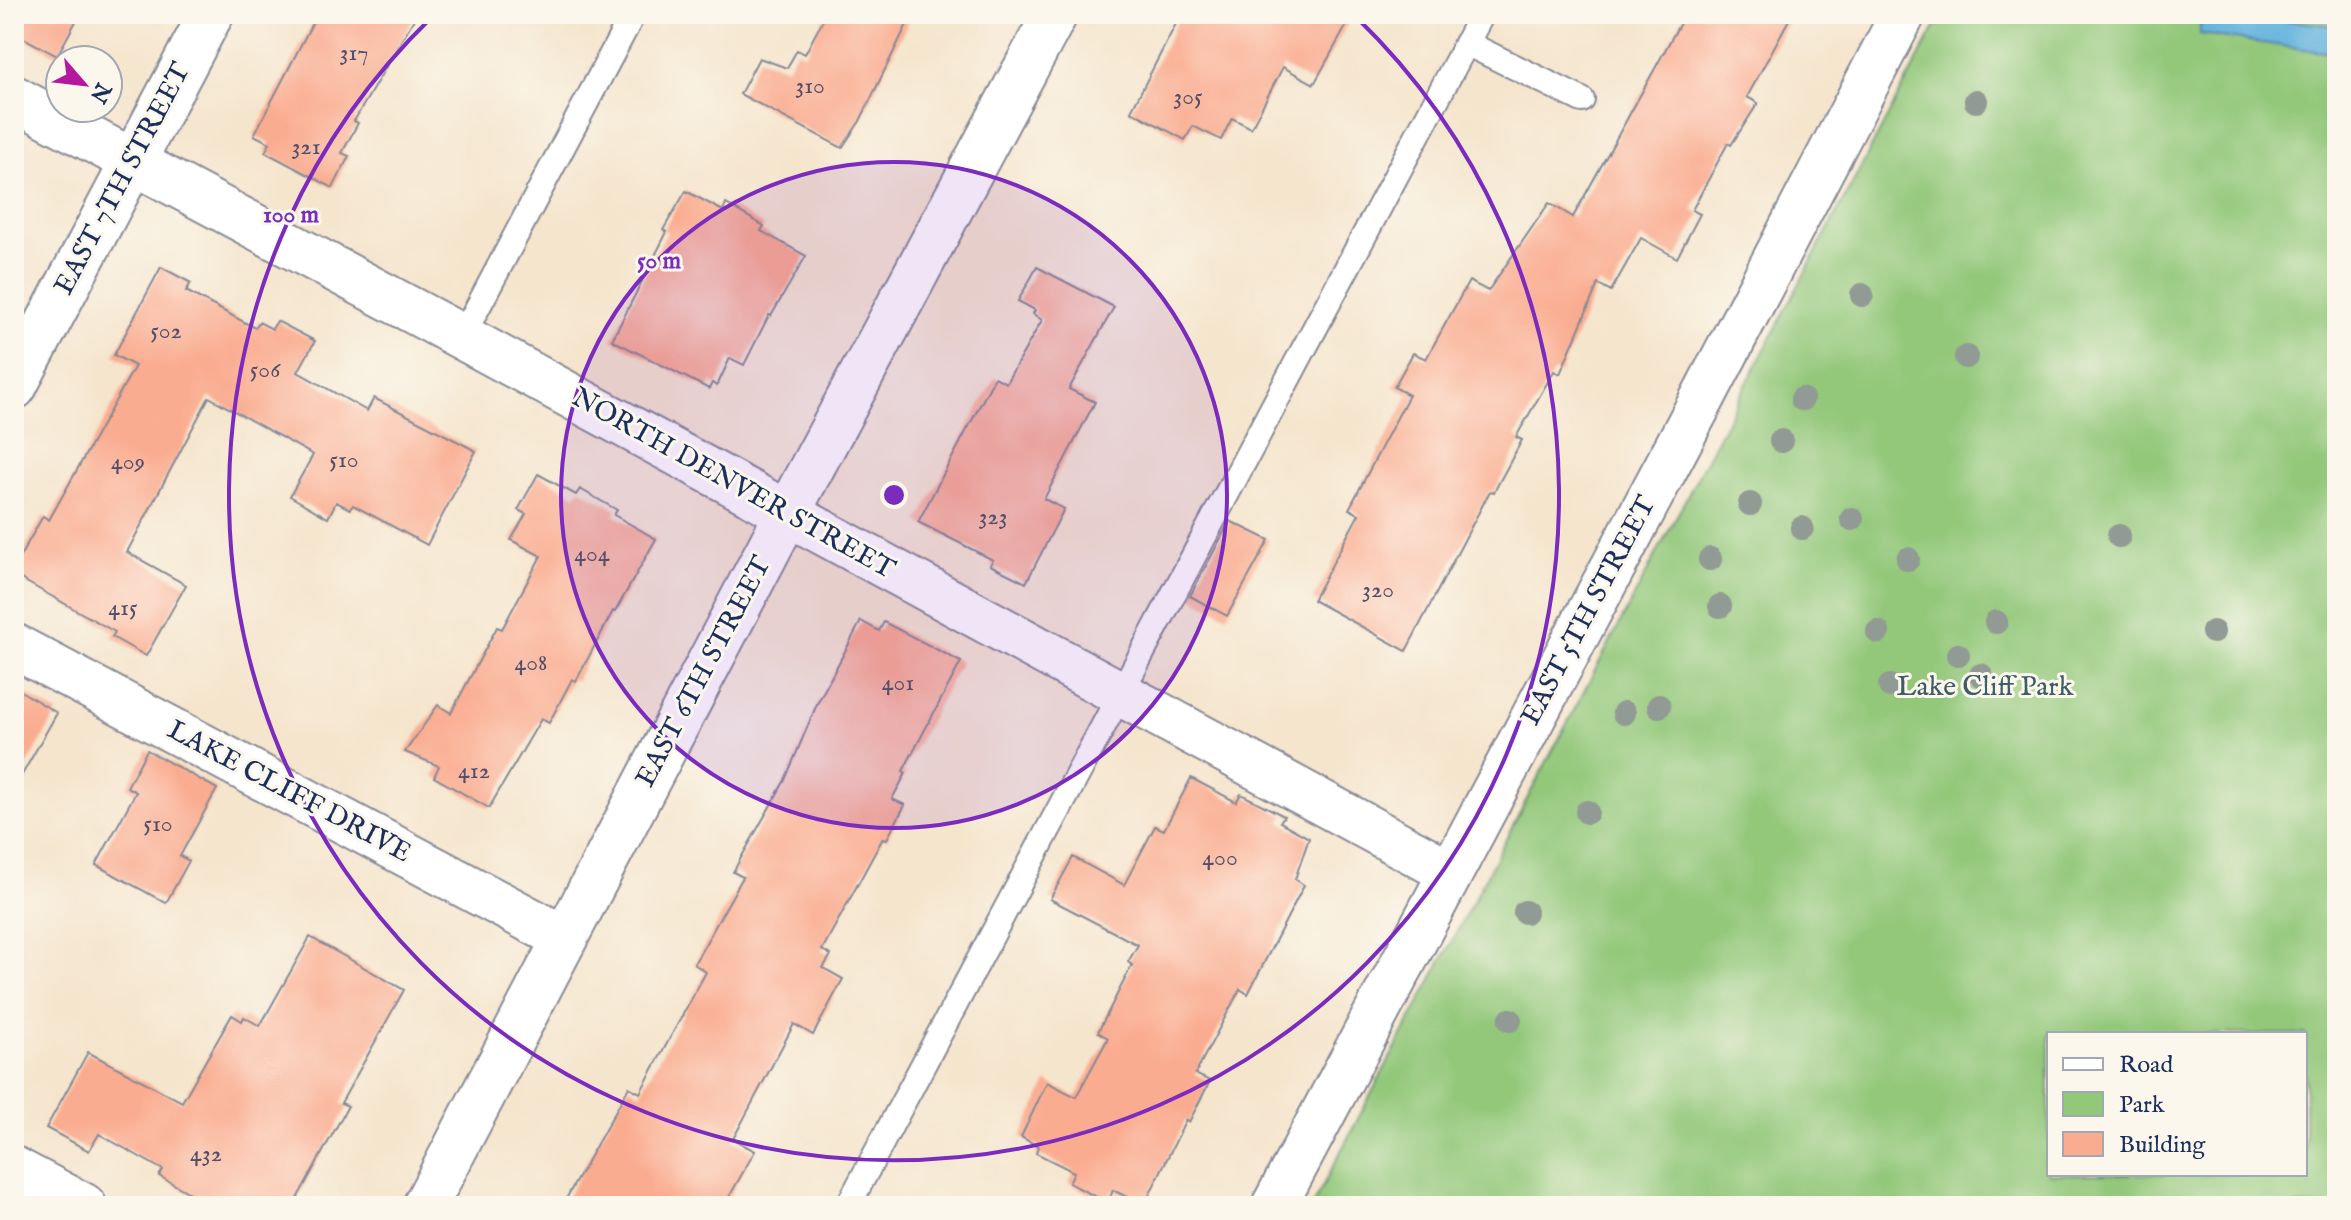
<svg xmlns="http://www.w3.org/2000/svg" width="2351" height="1220" font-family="'IM FELL English',serif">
	<rect width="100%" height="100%" fill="#fbf7ec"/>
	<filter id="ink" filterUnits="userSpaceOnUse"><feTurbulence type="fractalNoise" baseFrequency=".0125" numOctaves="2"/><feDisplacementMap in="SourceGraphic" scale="16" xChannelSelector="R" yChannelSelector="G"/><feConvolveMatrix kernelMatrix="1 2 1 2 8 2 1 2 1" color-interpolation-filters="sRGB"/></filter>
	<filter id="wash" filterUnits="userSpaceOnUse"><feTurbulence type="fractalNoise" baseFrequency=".006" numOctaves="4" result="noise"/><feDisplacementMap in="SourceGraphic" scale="32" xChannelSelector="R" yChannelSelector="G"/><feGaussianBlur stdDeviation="1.8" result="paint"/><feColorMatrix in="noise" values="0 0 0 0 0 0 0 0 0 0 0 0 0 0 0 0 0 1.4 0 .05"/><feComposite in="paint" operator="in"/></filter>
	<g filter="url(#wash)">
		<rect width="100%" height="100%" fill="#f5e5cd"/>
		<path fill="#93c87a" stroke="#577c6c" stroke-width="2" fill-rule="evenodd" d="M1942,14H2337V1206H1312ZM2049,1034H2305V1174H2049Z"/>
		<polygon fill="#64b3de" stroke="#40719e" stroke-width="2" points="2200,14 2226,14 2337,26 2337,54 2200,34"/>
		<g id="blocks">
			<g fill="#faac90">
				<polygon points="14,14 80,14 57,56 14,33"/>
				<polygon points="317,14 417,14 354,121 358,123 342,153 349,156 333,188 265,152 270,143 254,135"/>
				<polygon points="826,14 912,14 860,121 842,148 740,94 759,58 787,68 797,50 805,54"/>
				<polygon points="1181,14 1353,14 1314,84 1283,67 1251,128 1232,118 1221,140 1193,126 1185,140 1131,111"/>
				<polygon points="1685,14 1792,14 1747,97 1758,103 1731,145 1728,143 1692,210 1700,214 1677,258 1641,238 1611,291 1598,284 1560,374 1554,371 1516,437 1522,440 1494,492 1490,491 1406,651 1313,600 1359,514 1349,509 1409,395 1394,387 1413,353 1426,359 1469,281 1488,291 1549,203 1573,217"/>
				<polygon points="686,191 723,211 726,204 764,226 761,231 806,256 771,316 769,315 744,365 730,358 717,386 712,383 709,389 612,340 667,232 663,230"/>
				<polygon points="161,267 191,283 186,291 255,328 259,322 272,329 277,321 315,341 298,372 367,411 374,398 476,451 427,545 353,505 350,509 336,502 328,518 290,496 313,455 209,397 127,552 186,585 146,656 112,637 115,632 14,575 14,567 43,516 49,520 135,366 114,355"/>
				<polygon points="1037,267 1114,307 1069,389 1095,402 1044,499 1064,509 1026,583 990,565 993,560 918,522 995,377 1006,383 1042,320 1033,314 1035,310 1018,301"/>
				<polygon points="538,474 576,495 580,489 617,510 614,515 656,539 615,612 613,611 576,681 572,679 549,723 541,719 489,808 434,777 439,766 405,752 438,705 451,713 497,627 502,629 541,556 511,540 526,514 518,510"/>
				<polygon points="1230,521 1269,540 1227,616 1190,596"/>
				<polygon points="861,621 879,631 884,622 961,662 903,771 906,773 892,799 905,805 887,839 883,838 822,950 831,955 823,968 843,979 813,1035 794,1024 733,1139 755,1151 724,1206 562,1206 629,1087 640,1093 706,972 694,964 743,877 733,872 785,780 817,704"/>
				<polygon points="14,687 57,713 14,789"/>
				<polygon points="147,750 217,789 180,856 189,861 166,903 96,865 136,792 127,787"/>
				<polygon points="1191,778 1236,802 1241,794 1284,816 1280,822 1309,838 1295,879 1304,885 1248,994 1240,989 1195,1074 1210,1081 1189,1122 1186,1120 1144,1206 1113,1190 1108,1203 1069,1183 1074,1172 1036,1153 1038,1146 1021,1137 1047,1082 1076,1097 1108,1038 1098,1032 1132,965 1128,962 1138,945 1050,899 1073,857 1124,885 1155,826 1164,830"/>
				<polygon points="310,937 404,990 341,1103 348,1106 293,1206 213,1206 159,1176 163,1170 99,1134 89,1151 46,1128 88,1052 182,1102 232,1015 242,1021 244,1017 260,1026"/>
			</g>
		</g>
	</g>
	<g filter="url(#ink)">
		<use href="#blocks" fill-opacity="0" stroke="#888a96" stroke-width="2"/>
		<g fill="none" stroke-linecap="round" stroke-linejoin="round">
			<g stroke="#888a96" stroke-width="28">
				<g id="lane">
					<polyline points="1466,43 1582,100"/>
					<polyline points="462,337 633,14"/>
					<polyline points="848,1206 1482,14"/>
				</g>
			</g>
			<g stroke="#888a96" stroke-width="48">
				<g id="street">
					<polyline points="14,98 462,337 1450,872"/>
					<polyline points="14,387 211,14"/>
					<polyline points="14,646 564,938"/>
					<polyline points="14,1169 84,1206"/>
					<polyline points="425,1206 787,514 1055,14"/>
					<polyline points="1274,1206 1698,407 1903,14"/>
				</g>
			</g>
			<use href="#lane" stroke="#fff" stroke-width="24"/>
			<use href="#street" stroke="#fff" stroke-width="44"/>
		</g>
		<g fill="#919a94">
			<circle cx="1976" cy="101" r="12"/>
			<circle cx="1862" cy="295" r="12"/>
			<circle cx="1966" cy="357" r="12"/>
			<circle cx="1802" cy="399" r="12"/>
			<circle cx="1781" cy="441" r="12"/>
			<circle cx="1750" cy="504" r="12"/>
			<circle cx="1852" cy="519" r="12"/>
			<circle cx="1802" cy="528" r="12"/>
			<circle cx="2119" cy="536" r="12"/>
			<circle cx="1710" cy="559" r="12"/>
			<circle cx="1908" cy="559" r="12"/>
			<circle cx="1720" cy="606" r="12"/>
			<circle cx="1996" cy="622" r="12"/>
			<circle cx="1878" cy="632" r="12"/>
			<circle cx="2213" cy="632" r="12"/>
			<circle cx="1958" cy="655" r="12"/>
			<circle cx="1981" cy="675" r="12"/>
			<circle cx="1890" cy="686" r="12"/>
			<circle cx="1659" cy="706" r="12"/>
			<circle cx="1624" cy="713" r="12"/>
			<circle cx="1587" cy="812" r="12"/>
			<circle cx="1525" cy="912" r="12"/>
			<circle cx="1510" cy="1020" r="12"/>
		</g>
	</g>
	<circle cx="894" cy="495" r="333" fill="#7b2cbf" fill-opacity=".12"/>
	<g fill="none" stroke="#7b2cbf" stroke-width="4">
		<circle cx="894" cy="495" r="333"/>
		<path d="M1356 17A665 665 0 1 1 432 17"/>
	</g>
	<g text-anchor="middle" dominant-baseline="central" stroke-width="6" stroke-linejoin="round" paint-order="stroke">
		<g font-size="24" fill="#534e6a">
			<text x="354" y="53">317</text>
			<text x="810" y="86">310</text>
			<text x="1188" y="97">305</text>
			<text x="306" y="147">321</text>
			<text x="166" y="331">502</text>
			<text x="265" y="370">506</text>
			<text x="344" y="460">510</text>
			<text x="128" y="462">409</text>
			<text x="993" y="517">323</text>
			<text x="592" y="554">404</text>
			<text x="1378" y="590">320</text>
			<text x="123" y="608">415</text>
			<text x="531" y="663">408</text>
			<text x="898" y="683">401</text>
			<text x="474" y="771">412</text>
			<text x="158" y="824">510</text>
			<text x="1220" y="858">400</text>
			<text x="206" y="1154">432</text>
		</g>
		<g font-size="28" fill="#1b2f5e" stroke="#fbf7ec">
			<text transform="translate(123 179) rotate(-62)">EAST 7TH STREET</text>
			<text transform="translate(733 484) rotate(29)">NORTH DENVER STREET</text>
			<text transform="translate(1589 611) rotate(-62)">EAST 5TH STREET</text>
			<text transform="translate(704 672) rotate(-62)">EAST 6TH STREET</text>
			<text transform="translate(289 792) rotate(28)">LAKE CLIFF DRIVE</text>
		</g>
		<g font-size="28" fill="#3f5d66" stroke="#fbf7ec">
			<text x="1985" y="687">Lake Cliff Park</text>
		</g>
	</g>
	<circle cx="894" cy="495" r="12" fill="#7b2cbf" stroke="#fbf7ec" stroke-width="4"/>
	<g font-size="24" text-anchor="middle" font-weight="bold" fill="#7b2cbf" stroke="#fbf7ec" stroke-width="6" stroke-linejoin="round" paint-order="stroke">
		<text x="291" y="222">100 m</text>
		<text x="659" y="268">50 m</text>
	</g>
	<rect width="2351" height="1220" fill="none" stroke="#fbf7ec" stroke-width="48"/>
	<rect x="2047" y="1032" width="260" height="144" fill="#fbf7ec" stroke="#a1a7b3" stroke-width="2"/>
	<rect x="2063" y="1058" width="40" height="12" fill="#ffffff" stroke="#a1a7b3" stroke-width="2"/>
	<text x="2119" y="1072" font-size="24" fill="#1b2f5e">Road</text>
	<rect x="2063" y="1092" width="40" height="24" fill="#93c87a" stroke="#a1a7b3" stroke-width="2"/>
	<text x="2119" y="1112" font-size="24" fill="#1b2f5e">Park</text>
	<rect x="2063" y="1132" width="40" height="24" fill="#faac90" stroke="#a1a7b3" stroke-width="2"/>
	<text x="2119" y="1152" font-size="24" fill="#1b2f5e">Building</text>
	<g transform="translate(84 84) rotate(118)"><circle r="38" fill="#fbf7ec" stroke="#a1a7b3" stroke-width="2"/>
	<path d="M0-6L14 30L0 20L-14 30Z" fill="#b5179e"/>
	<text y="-12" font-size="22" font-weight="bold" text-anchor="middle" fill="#1b2f5e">N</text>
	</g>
</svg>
